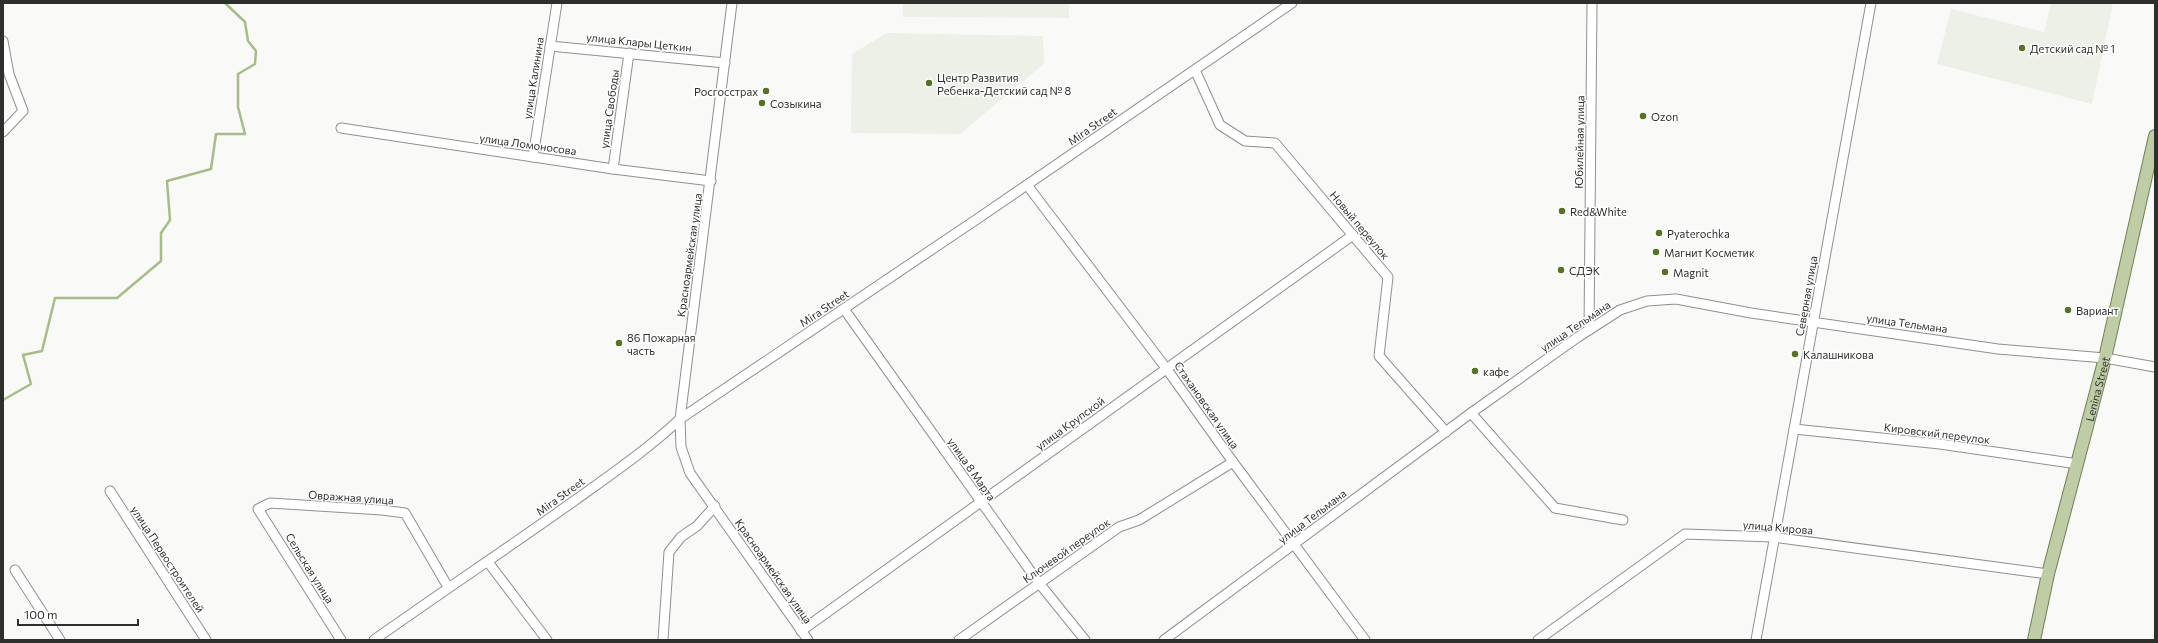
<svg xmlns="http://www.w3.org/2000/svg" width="2158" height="643" font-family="Commissioner,sans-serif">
	<rect width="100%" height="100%" fill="#f9faf7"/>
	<g fill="#ecf0e6">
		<polygon points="903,3 1069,3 1069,18 903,17"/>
		<polygon points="2051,3 2113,3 2092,104 1937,64 1951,9 2044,32"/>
		<polygon points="887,33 1043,36 1044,64 960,134 851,133 852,54"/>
	</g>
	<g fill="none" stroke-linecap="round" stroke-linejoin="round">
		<polyline stroke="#a7bd89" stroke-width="2.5" points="3,400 31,384 23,355 42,351 55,298 117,298 161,261 161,233 170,220 167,181 211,169 216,134 245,134 238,107 238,74 255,64 256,51 248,41 245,22 225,3"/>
		<g stroke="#8f918e" stroke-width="11">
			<g id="minor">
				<polyline points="732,3 680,419 681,447 690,473 808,640"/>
				<polyline points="3,41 9,74 23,111 3,132"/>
				<polyline points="550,46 725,63"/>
				<polyline points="1195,70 1220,125 1245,141 1275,143 1388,277 1379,356 1446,432"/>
				<polyline points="341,128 613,169 711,181"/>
				<polyline points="533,157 557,3"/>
				<polyline points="613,169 629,53"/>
				<polyline points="1027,185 1166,368 1233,462 1365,640"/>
				<polyline points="844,309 1039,583 1085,640"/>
				<polyline points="1589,330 1592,3"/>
				<polyline points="1471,413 1555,508 1623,520"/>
				<polyline points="1794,429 1940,444 2078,464"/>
				<polyline points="110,491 206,640"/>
				<polyline points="488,562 547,640"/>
				<polyline points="15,570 60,640"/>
				<polyline points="801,631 1353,235"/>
				<polyline points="341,640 258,509 270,503 382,510 405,513 448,587"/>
				<path d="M374,640C440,593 508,548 574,501C610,475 647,450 680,419L983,215L1292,3"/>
				<polyline points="663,640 669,552 681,537 697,526 715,506"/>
				<polyline points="959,640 1119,527 1139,520 1233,462"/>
				<polyline points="1164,640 1471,413 1578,337 1620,310 1647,301 1676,299 1751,313 1998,349 2105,358 2155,367"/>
				<polyline points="1538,640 1685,534 1773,537 2048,574"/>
				<polyline points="1756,640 1871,3"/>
			</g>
		</g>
		<g stroke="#6f8056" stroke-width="14">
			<g id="major">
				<path id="s1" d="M2034,640L2048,574L2105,358L2155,136"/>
			</g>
		</g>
		<use href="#minor" stroke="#fff" stroke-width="9"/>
		<use href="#major" stroke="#becda6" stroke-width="12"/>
	</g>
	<g fill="#577225" stroke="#fff" stroke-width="1.5">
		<circle cx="2022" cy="48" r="4"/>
		<circle cx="929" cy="83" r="4"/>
		<circle cx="766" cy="91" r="4"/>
		<circle cx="762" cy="103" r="4"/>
		<circle cx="1643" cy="116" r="4"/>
		<circle cx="1562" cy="211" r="4"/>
		<circle cx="1659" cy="233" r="4"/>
		<circle cx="1656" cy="252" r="4"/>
		<circle cx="1561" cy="270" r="4"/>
		<circle cx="1665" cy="272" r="4"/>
		<circle cx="2068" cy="310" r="4"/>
		<circle cx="619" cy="343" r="4"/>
		<circle cx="1795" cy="354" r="4"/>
		<circle cx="1475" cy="371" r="4"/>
	</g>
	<g text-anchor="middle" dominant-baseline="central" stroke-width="3" stroke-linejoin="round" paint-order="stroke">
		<g font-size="11" fill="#2f2f2e" stroke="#fff">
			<text transform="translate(639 42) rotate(6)">улица Клары Цеткин</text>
			<text transform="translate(533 78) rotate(-81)">улица Калинина</text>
			<text transform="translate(609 109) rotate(-82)">улица Свободы</text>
			<text transform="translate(1092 126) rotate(-35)">Mira Street</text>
			<text transform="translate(1579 142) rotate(-89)">Юбилейная улица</text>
			<text transform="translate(528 144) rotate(8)">улица Ломоносова</text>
			<text transform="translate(1360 225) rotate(50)">Новый переулок</text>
			<text transform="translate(689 255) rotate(-82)">Красноармейская улица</text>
			<text transform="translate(1806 296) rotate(-80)">Северная улица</text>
			<text transform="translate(824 308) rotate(-34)">Mira Street</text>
			<text transform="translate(1907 323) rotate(8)">улица Тельмана</text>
			<text transform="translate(1575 326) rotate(-34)">улица Тельмана</text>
			<text stroke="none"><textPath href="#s1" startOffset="259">Lenina Street</textPath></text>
			<text transform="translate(1207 405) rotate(55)">Стахановская улица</text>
			<text transform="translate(1070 423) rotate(-36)">улица Крупской</text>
			<text transform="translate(1937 433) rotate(7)">Кировский переулок</text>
			<text transform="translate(972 469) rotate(55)">улица 8 Марта</text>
			<text transform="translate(560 496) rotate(-36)">Mira Street</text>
			<text transform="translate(351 497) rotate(4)">Овражная улица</text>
			<text transform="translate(1312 516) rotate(-37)">улица Тельмана</text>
			<text transform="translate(1778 527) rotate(5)">улица Кирова</text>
			<text transform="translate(1066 550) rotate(-35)">Ключевой переулок</text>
			<text transform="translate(168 559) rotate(57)">улица Первостроителей</text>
			<text transform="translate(310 568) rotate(58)">Сельская улица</text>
			<text transform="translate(774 571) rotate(55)">Красноармейская улица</text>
		</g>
		<g font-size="11" fill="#2f2f2e" stroke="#fff" text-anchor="start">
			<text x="2030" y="48">Детский сад № 1</text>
			<text x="937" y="77">Центр Развития<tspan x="937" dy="13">Ребенка-Детский сад № 8</tspan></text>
			<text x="758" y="91" text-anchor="end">Росгосстрах</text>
			<text x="770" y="103">Созыкина</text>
			<text x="1651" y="116">Ozon</text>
			<text x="1570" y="211">Red&amp;White</text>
			<text x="1667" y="233">Pyaterochka</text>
			<text x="1664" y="252">Магнит Косметик</text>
			<text x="1569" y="270">СДЭК</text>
			<text x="1673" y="272">Magnit</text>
			<text x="2076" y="310">Вариант</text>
			<text x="627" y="337">86 Пожарная<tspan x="627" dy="13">часть</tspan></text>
			<text x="1803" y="354">Калашникова</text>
			<text x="1483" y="371">кафе</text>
		</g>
	</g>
	<rect width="2158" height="643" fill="none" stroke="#2f2f2e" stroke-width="8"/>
	<path d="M18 619v6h120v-6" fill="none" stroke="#2f2f2e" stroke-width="2"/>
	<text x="24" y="619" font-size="12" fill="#2f2f2e" stroke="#ffffff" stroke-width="3" paint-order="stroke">100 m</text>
</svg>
